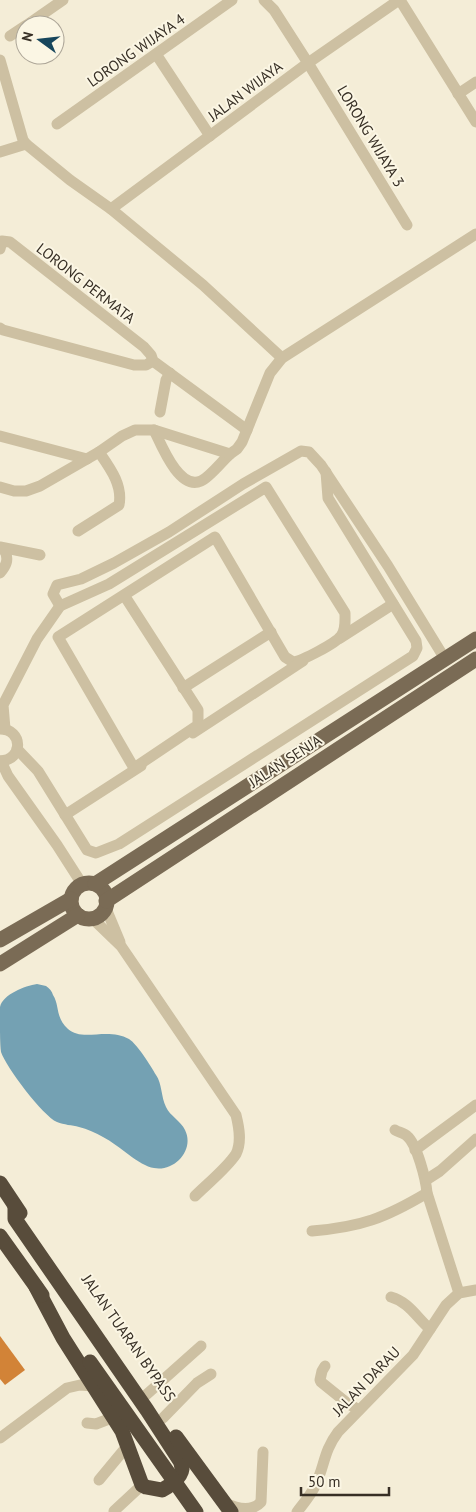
<svg xmlns="http://www.w3.org/2000/svg" width="476" height="1512" font-family="'PT Sans',sans-serif">
	<rect width="100%" height="100%" fill="#f4edd7"/>
	<path fill="#74a1b3" d="M37,984L46,986C49,988 52,991 53,995C60,1006 55,1017 68,1029C82,1042 108,1027 129,1039C137,1044 151,1066 156,1075C162,1083 161,1097 166,1107C170,1116 181,1121 185,1130C195,1150 174,1172 154,1168C139,1166 119,1145 103,1137C96,1133 87,1129 79,1127C72,1125 64,1125 57,1122C43,1116 6,1067 1,1052C0,1044 0,1031 0,1022C0,1018 0,1011 0,1007C3,994 25,986 37,984Z"/>
	<polygon fill="#d28337" points="0,1336 25,1370 5,1385 0,1379"/>
	<g fill="none" stroke-linecap="round" stroke-linejoin="round">
		<g stroke="#cdc0a2" stroke-width="11">
			<polyline points="264,0 274,10 308,63 407,225"/>
			<polyline points="400,0 476,122"/>
			<polyline points="27,25 63,0"/>
			<polyline points="10,36 25,26"/>
			<polyline points="156,54 210,136"/>
			<polyline points="0,60 23,140 26,144 70,180 111,209 203,285 282,358"/>
			<polyline points="458,94 476,82"/>
			<polyline points="57,124 232,0"/>
			<polyline points="0,152 26,144"/>
			<polyline points="111,209 308,63 399,0"/>
			<polyline points="0,249 2,241 10,242 144,347 151,355 153,361 247,430"/>
			<polyline points="0,328 3,330 134,365 146,365 153,361"/>
			<polyline points="160,412 166,380 170,373"/>
			<path d="M154,430C161,444 179,491 201,481C210,477 222,461 230,454"/>
			<polyline points="0,436 87,459"/>
			<polyline points="0,487 14,491 26,491 40,486 99,452 122,436 135,430 154,430 230,454 237,449 242,442 270,373 282,358 476,234"/>
			<path d="M78,531L119,505C123,485 110,468 99,452"/>
			<polyline points="0,547 40,555"/>
			<path d="M0,548L5,551C9,560 6,566 0,573"/>
			<polyline points="60,606 53,594 57,585 81,579 114,563 169,532 243,484 301,451 309,452 321,465 388,566 445,659"/>
			<polyline points="340,638 393,604"/>
			<polyline points="183,688 271,632"/>
			<path d="M0,729C23,729 24,760 0,761"/>
			<path d="M5,729L3,705L37,639L60,606L109,584L266,487L345,613C345,620 346,630 341,636C336,643 302,661 293,662L285,657L215,537L58,637L134,768L198,725V710L124,595"/>
			<polyline points="193,733 303,661"/>
			<polyline points="17,749 38,771 87,850 96,853 119,844 413,656 417,648 416,641 328,498 326,472"/>
			<polyline points="1,761 8,776 57,845 82,884"/>
			<polyline points="65,815 141,766"/>
			<polyline points="105,906 120,942"/>
			<path d="M92,918L121,946L236,1115C239,1127 242,1142 236,1154C227,1168 207,1184 195,1196"/>
			<path d="M395,1130C398,1132 404,1133 407,1136C417,1144 426,1180 427,1193L459,1293"/>
			<polyline points="415,1150 476,1105"/>
			<polyline points="426,1180 440,1171 476,1139"/>
			<path d="M312,1231C361,1227 385,1218 427,1193"/>
			<path d="M391,1297C409,1302 417,1318 430,1329"/>
			<polyline points="325,1366 322,1371 320,1380 321,1382 347,1403 359,1410"/>
			<polyline points="146,1395 201,1346"/>
			<polyline points="163,1418 197,1383 211,1374"/>
			<polyline points="87,1423 96,1424 114,1417"/>
			<polyline points="0,1438 67,1388 80,1385 93,1386"/>
			<polyline points="99,1480 128,1445"/>
			<path d="M225,1503C238,1509 252,1512 261,1502L263,1452"/>
			<polyline points="114,1511 142,1485"/>
			<path d="M297,1512C303,1504 311,1495 315,1486C325,1466 323,1452 338,1432L413,1355L446,1305L459,1293L476,1290"/>
		</g>
		<g stroke="#7a6b55" stroke-width="15">
			<circle cx="89" cy="901" r="18"/>
			<polyline points="95,884 476,639"/>
			<polyline points="106,901 476,659"/>
			<polyline points="0,940 71,899"/>
			<polyline points="0,964 78,915"/>
		</g>
		<g stroke="#584c3b" stroke-width="15">
			<polyline points="0,1183 20,1213"/>
			<path d="M15,1206V1219L147,1410L180,1461C181,1462 182,1468 182,1469C181,1478 168,1487 162,1490L146,1487L142,1485L122,1431L63,1338L36,1287"/>
			<polyline points="0,1236 42,1295"/>
			<polyline points="90,1362 196,1512"/>
			<polyline points="176,1437 231,1512"/>
		</g>
	</g>
	<g text-anchor="middle" dominant-baseline="central" stroke-width="4" stroke-linejoin="round" paint-order="stroke">
		<g font-size="15" fill="#372f25" stroke="#fbf6e4">
			<text transform="translate(136 50) rotate(-35)">LORONG WIJAYA 4</text>
			<text transform="translate(245 91) rotate(-37)">JALAN WIJAYA</text>
			<text transform="translate(371 136) rotate(59)">LORONG WIJAYA 3</text>
			<text transform="translate(86 283) rotate(38)">LORONG PERMATA</text>
			<text transform="translate(285 761) rotate(-33)">JALAN SENJA</text>
			<text transform="translate(129 1338) rotate(55)">JALAN TUARAN BYPASS</text>
			<text transform="translate(366 1381) rotate(-46)">JALAN DARAU</text>
		</g>
	</g>
	<g transform="translate(40 40) rotate(285)"><circle r="24" fill="#fbf6e4" stroke="#ada698"/>
	<path d="M0-4L9 19L0 12L-9 19Z" fill="#17465c"/>
	<text y="-8" font-size="14" font-weight="bold" text-anchor="middle" fill="#372f25">N</text>
	</g>
	<path d="M301 1487v8h88v-8" fill="none" stroke="#372f25" stroke-width="2.5"/>
	<text x="308" y="1487" font-size="15" fill="#372f25" stroke="#fbf6e4" stroke-width="4" paint-order="stroke">50 m</text>
</svg>
